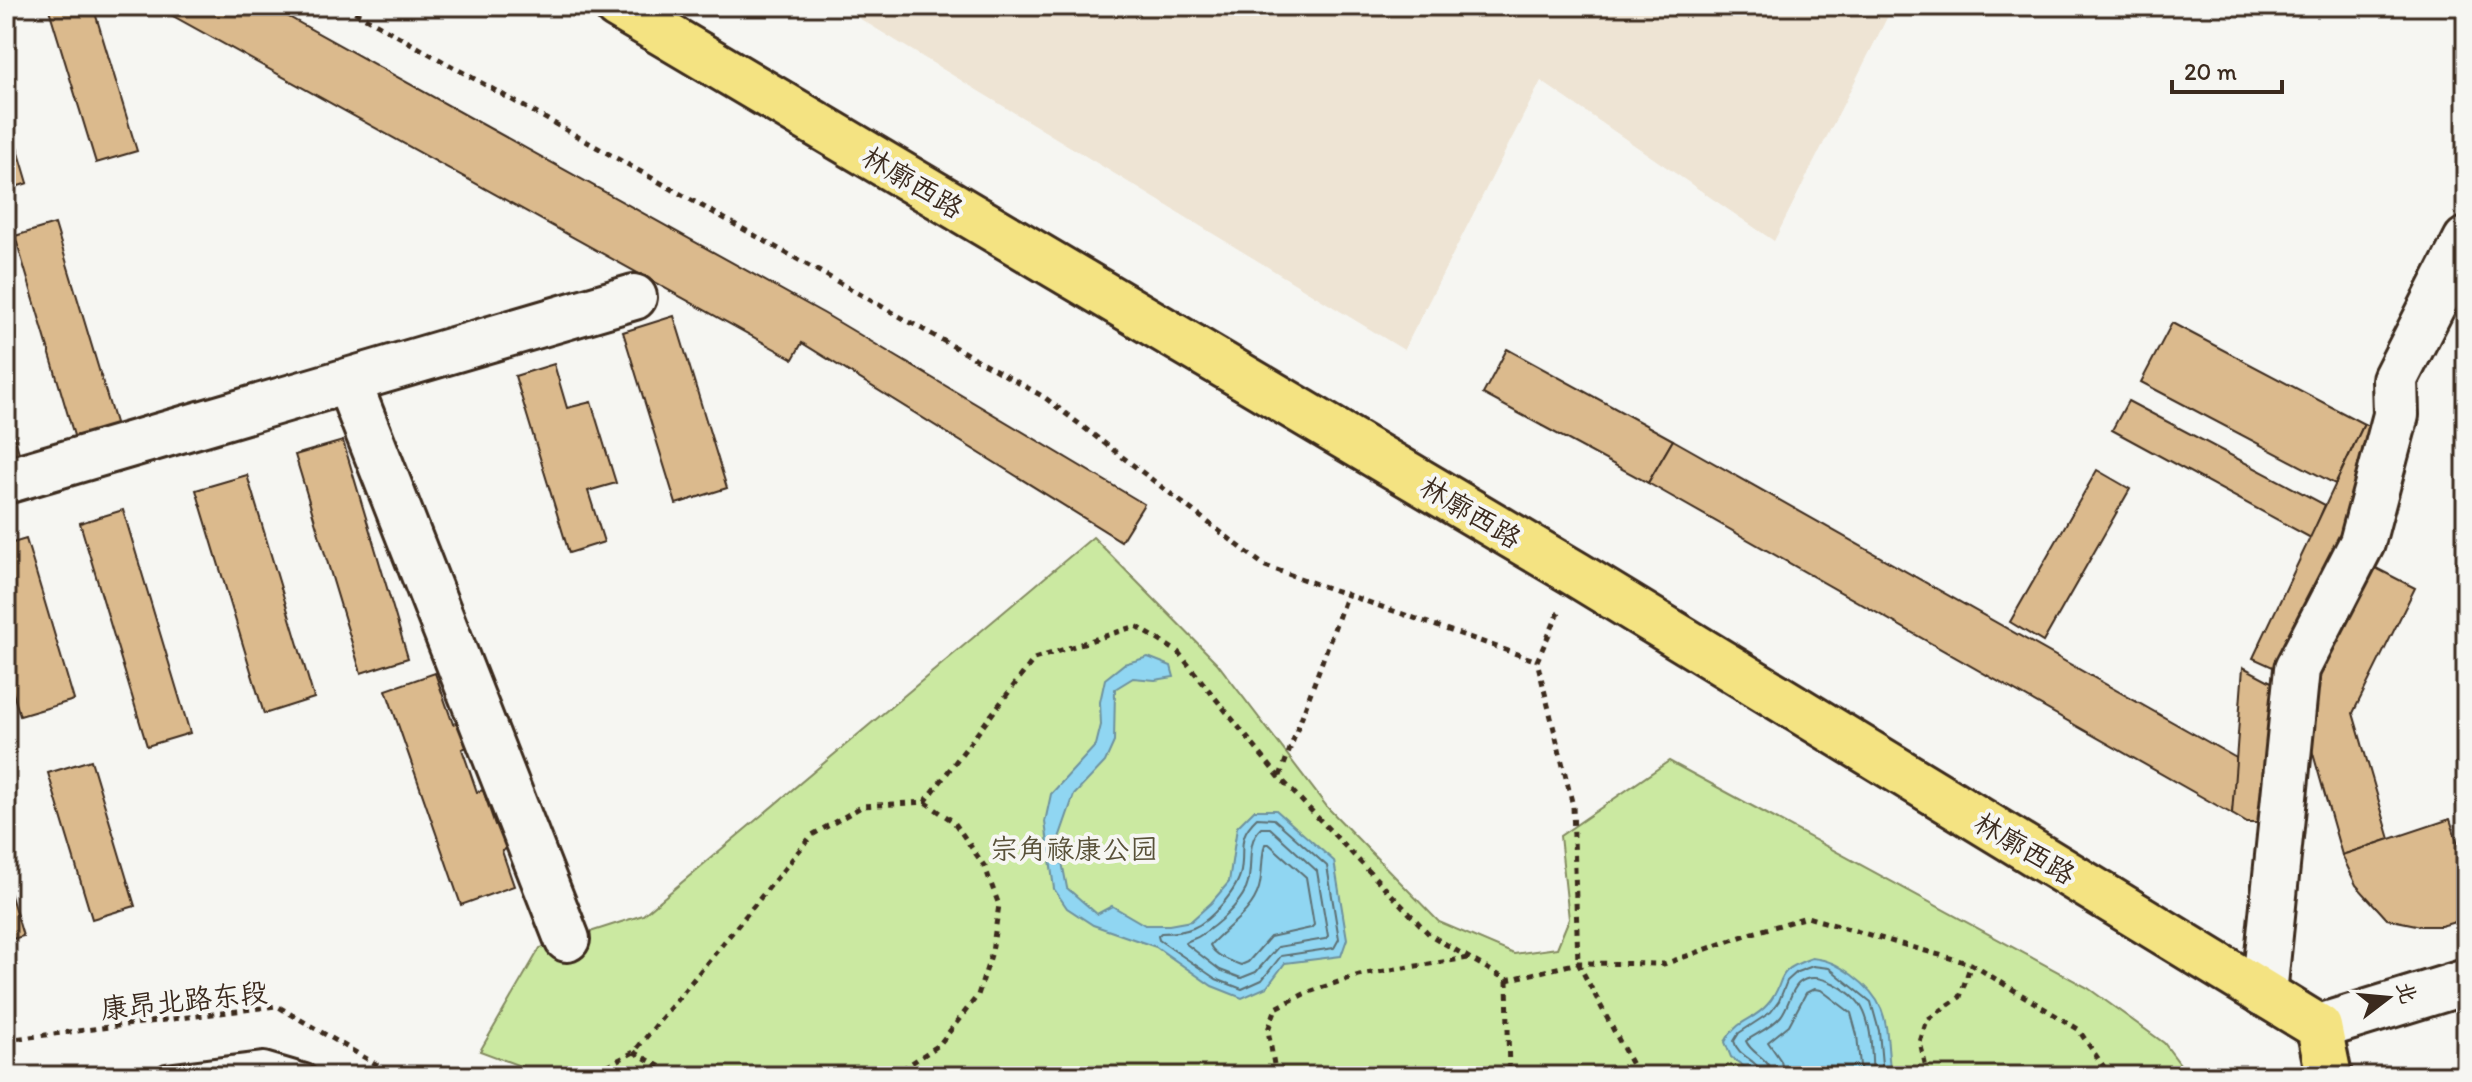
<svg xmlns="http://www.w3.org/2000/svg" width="2472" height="1082" font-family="Itim,'LXGW WenKai TC',sans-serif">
	<rect width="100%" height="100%" fill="#f6f6f2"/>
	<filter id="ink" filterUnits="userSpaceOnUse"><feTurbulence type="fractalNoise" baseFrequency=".0125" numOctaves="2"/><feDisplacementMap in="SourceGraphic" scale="16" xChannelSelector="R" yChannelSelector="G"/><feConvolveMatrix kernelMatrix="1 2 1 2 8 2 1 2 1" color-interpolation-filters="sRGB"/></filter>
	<g filter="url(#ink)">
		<polygon fill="#eee4d4" points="839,6 1893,6 1774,241 1541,81 1404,350"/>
		<polygon fill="#cbe9a1" stroke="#838a60" stroke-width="2" points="1093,537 1217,663 1328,808 1439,922 1514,954 1557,948 1569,919 1560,836 1669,761 2088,988 2164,1043 2189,1076 524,1076 523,1067 480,1051 540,948 643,915"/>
		<g fill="#90d6f2" stroke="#6e919d" stroke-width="2">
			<polygon points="1148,657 1171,666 1174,677 1155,680 1133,678 1115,689 1114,742 1105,762 1074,795 1058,841 1067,888 1097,914 1112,906 1145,925 1169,925 1191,921 1211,903 1229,882 1237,827 1254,810 1276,810 1334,861 1347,939 1341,956 1285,963 1267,987 1242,998 1212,986 1156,947 1093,925 1067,908 1054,889 1045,822 1051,794 1096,745 1101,725 1100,702 1105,679 1124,664"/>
			<path d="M1812,958C1829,960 1838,965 1852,975C1894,1006 1884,1029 1891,1076H1757L1731,1057L1725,1042C1737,1019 1752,1022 1767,1005C1789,981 1769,973 1812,958Z"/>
		</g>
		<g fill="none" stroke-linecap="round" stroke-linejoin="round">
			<g stroke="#5d6f73" stroke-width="2">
				<path d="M1257,818L1274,819L1327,866L1339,939L1334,948L1281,956L1262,980L1242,989L1216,979L1159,940L1158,936L1161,933C1171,933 1184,932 1193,928C1211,921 1238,889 1241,871C1245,846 1236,838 1257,818Z"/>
				<path d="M1261,828H1270L1317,871L1328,936L1325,939L1278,947L1256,972L1241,978L1220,970L1185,943C1190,939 1196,939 1201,935C1217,925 1238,906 1246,889C1255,868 1244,844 1261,828Z"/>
				<path d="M1265,844H1269L1306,877L1314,925L1311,928L1270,937L1248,962L1241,965C1230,961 1215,956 1210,945C1226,927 1252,913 1259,888C1263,873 1261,857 1265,844Z"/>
				<path d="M1762,1076C1759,1059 1738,1058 1734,1041L1739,1033L1771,1012L1779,1001L1787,981L1797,972L1813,966L1829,968L1871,1002L1879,1031L1883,1076"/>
				<path d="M1772,1076C1770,1057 1752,1055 1746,1041C1758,1033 1772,1027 1781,1016C1789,1006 1790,991 1799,983C1817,968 1853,991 1862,1008C1873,1028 1871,1054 1873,1076"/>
				<polyline points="1784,1076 1781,1061 1768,1042 1789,1025 1806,993 1814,989 1821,990 1851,1013 1857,1035 1861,1076"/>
			</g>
		</g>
		<g fill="#dbba8d" stroke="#3b2a1e" stroke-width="2">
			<polygon points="48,6 93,6 137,151 96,163"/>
			<polygon points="155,6 269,6 825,314 1144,504 1121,541 802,343 793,359"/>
			<polygon points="6,109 28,183 6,190"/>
			<polygon points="55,224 116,426 75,439 15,236"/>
			<polygon points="674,316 727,488 676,504 623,332"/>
			<polygon points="2172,323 2364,424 2335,484 2141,382"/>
			<polygon points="1507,349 1673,440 1648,483 1483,394"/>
			<polygon points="554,364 567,408 591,402 616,483 588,491 604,542 569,553 515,376"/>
			<polygon points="2128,401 2325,505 2311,538 2112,430"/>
			<polygon points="6,409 23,466 6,471"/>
			<polygon points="2364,424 2387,435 2277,669 2253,658"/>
			<polygon points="1673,440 2238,759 2232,814 1648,483"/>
			<polygon points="343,441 408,658 361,673 295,455"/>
			<polygon points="2097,470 2130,489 2043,642 2010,622"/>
			<polygon points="247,475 314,698 264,714 196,490"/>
			<polygon points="123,510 190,733 147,746 80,523"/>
			<polygon points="26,539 74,700 20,716 6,670 6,545"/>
			<polygon points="2370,565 2415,588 2353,713 2390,839 2342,855 2302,715"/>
			<polygon points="2243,667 2281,687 2263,822 2256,823 2247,823 2232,814"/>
			<polygon points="435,673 453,724 461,721 470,746 462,749 477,792 483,790 495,825 500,823 508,848 502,851 514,886 461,905 386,690"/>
			<polygon points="91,760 135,906 92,919 48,773"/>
			<polygon points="2450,819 2459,847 2466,846 2466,919 2441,926 2421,926 2387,919 2356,885 2342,855"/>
			<polygon points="6,879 23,936 6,941"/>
		</g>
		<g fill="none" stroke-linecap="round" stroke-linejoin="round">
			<g stroke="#3b2a1e" stroke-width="28">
				<polyline id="lane" points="167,1076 264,1064 305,1076"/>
			</g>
			<g stroke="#3b2a1e" stroke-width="50">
				<g id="street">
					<polyline points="348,381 567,939"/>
					<polyline points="6,481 634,297"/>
					<polyline points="2264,994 2297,669 2362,543 2396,415 2395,379 2466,240"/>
				</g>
			</g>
			<g stroke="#3b2a1e" stroke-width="50">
				<polyline id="secondary" points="2319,1027 2466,982"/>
			</g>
			<g stroke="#3b2a1e" stroke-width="50">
				<polyline id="primary" points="617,6 1576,574 2319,1027 2329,1076"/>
			</g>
			<g stroke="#3b2a1e" stroke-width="5" stroke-dasharray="6 6" stroke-linecap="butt">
				<polyline points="344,6 1044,397 1265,566 1537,661"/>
				<polyline points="1559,612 1537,661 1573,806 1578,963 1638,1076"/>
				<polyline points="1280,776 1347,594"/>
				<polyline points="1507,980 1509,1076"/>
				<polyline points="6,1040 277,1006 396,1076"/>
				<polyline points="634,1052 677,1076"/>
				<polyline points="560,1076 605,1067 634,1052 812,835 863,806 925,802 1034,659 1136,626 1178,652 1279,777 1430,935 1507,980 1578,963 1664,964 1746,935 1807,917 1971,964 2078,1029 2110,1076"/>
				<polyline points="892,1076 939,1045 978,995 992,952 999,905 985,867 954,822 925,802"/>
				<polyline points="1276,1076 1268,1030 1276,1008 1306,993 1359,975 1468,958"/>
				<polyline points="1928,1076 1920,1042 1927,1020 1960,997 1971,964"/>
			</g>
			<use href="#lane" stroke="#f6f6f2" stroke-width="22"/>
			<use href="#street" stroke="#f6f6f2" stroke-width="44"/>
			<use href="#secondary" stroke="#f6f6f2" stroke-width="44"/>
			<use href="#primary" stroke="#f4e382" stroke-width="44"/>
		</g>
	</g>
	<g text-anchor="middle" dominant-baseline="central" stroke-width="8" stroke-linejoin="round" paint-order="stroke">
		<g font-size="28" fill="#3b2a1e" stroke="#f6f6f2">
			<text transform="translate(913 182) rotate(31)">林廓西路</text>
			<text transform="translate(1471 512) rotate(31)">林廓西路</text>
			<text transform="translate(2025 848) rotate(31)">林廓西路</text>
			<text transform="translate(184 1000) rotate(-6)">康昂北路东段</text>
		</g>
		<g font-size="28" fill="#585038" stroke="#f6f6f2">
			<text x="1074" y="849">宗角禄康公园</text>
		</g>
	</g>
	<rect width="2472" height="1082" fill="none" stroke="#f6f6f2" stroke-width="32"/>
	<rect x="16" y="16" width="2440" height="1050" fill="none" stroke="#3b2a1e" stroke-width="3" filter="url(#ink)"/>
	<g transform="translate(2388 998) rotate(74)" stroke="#f6f6f2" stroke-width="6" paint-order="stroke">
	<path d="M0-6L14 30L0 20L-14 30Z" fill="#3b2a1e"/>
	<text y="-12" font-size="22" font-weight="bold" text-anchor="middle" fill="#3b2a1e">北</text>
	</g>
	<path d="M2172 80v12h110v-12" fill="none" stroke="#3b2a1e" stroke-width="4"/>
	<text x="2184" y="80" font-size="24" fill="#3b2a1e" stroke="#f6f6f2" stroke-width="6" paint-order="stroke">20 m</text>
</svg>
